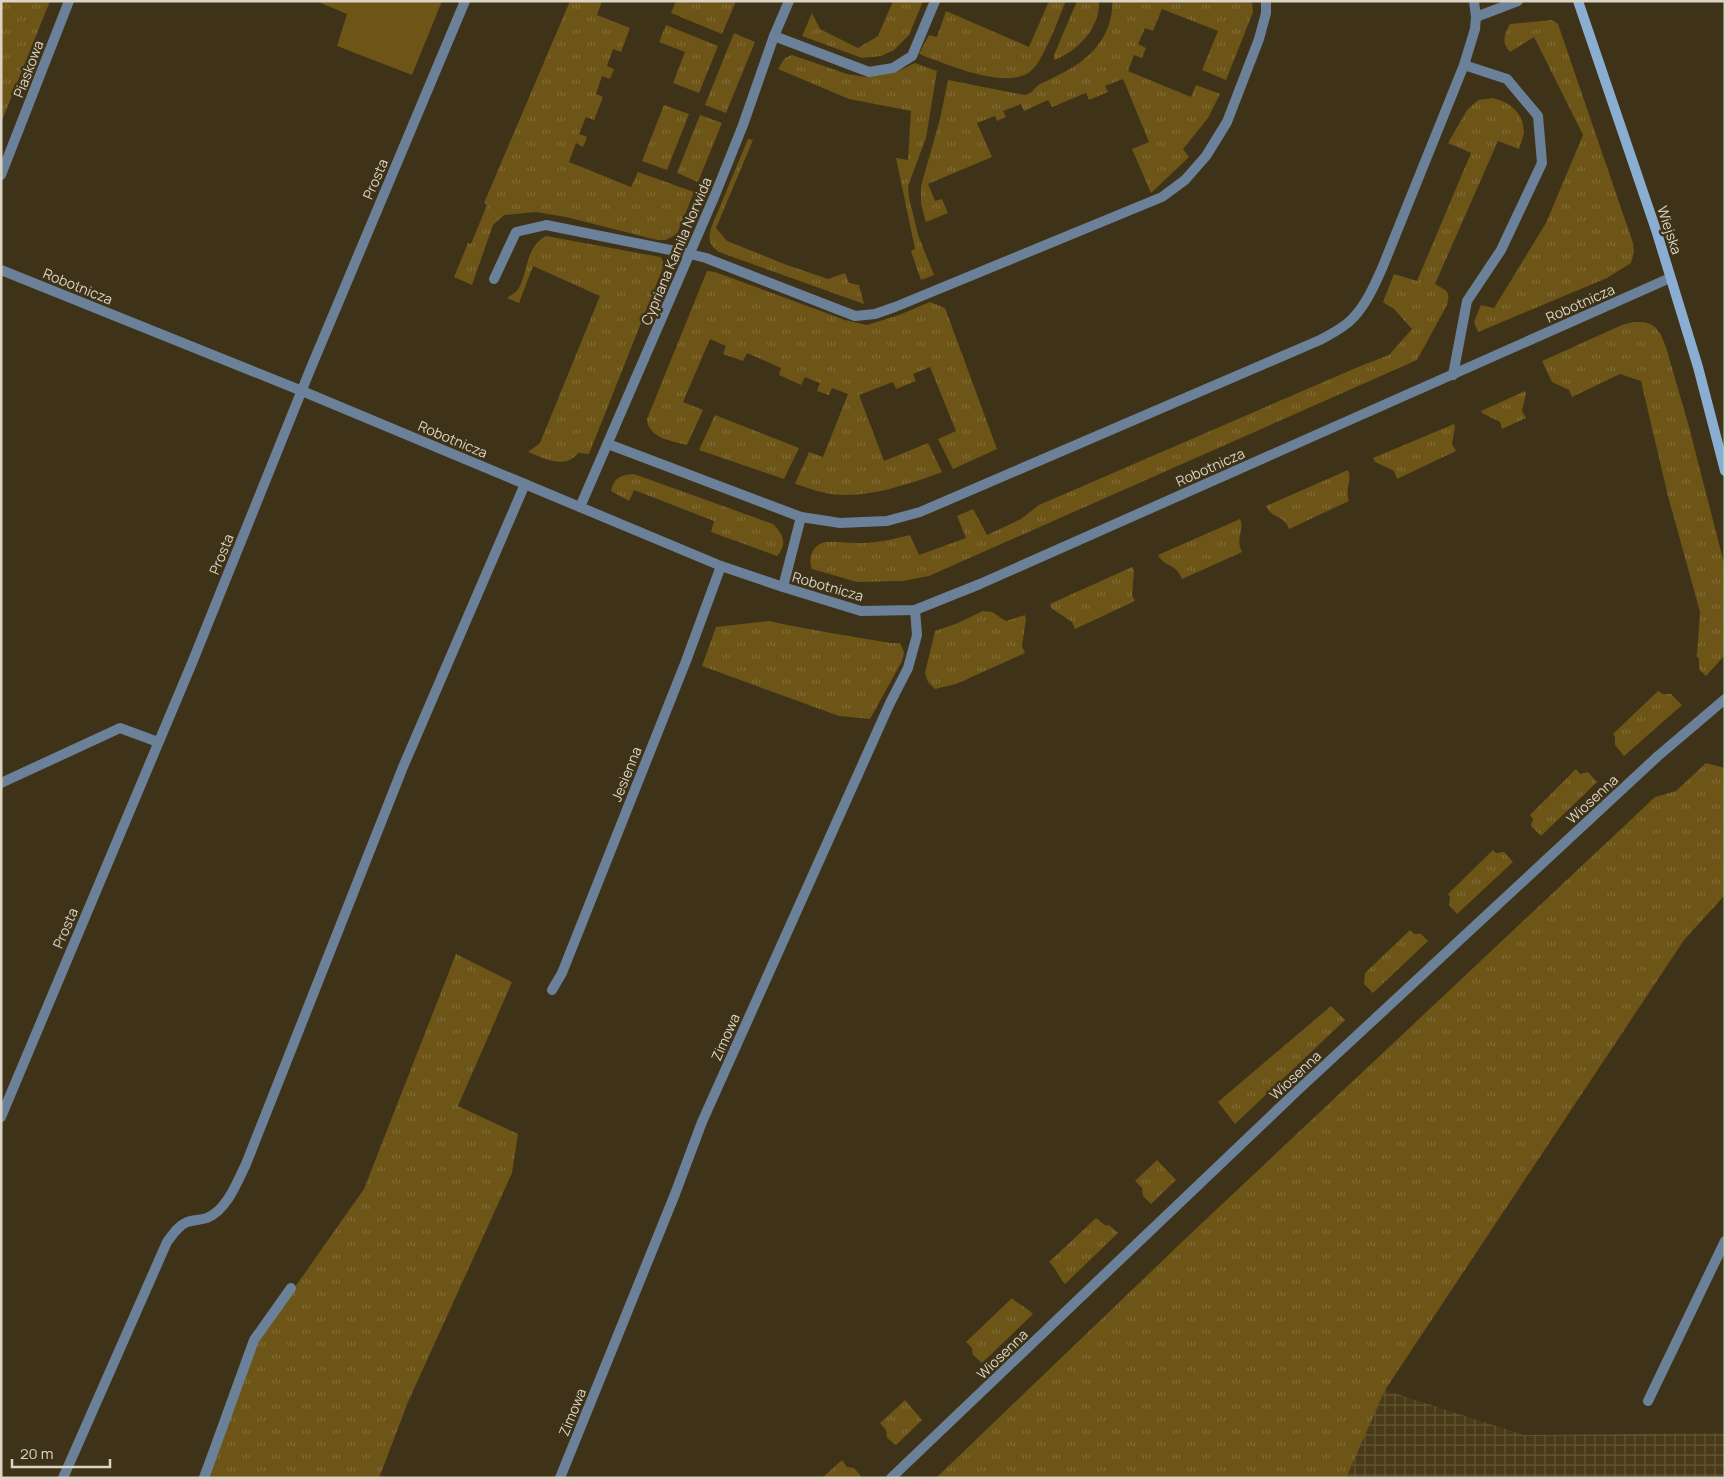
<svg xmlns="http://www.w3.org/2000/svg" width="1726" height="1479" font-family="Manrope,sans-serif">
	<defs>
		<pattern id="industrial-grid" width="8" height="8" patternUnits="userSpaceOnUse" patternTransform="scale(1.25)"><rect width="8" height="8" fill="#493a18"/><path d="M0 4h8M4 0v8" fill="none" stroke="#635638"/></pattern>
		<pattern id="grass-tufts" width="24" height="20" patternUnits="userSpaceOnUse" patternTransform="scale(1.25)"><rect width="24" height="20" fill="#6d5417"/><path d="M3 7l-1-3M5 7V3M7 7l1-3M15 17l-1-3M17 17v-4M19 17l1-3" fill="none" stroke="#816c37"/></pattern>
	</defs>
	<rect width="100%" height="100%" fill="#3e3218"/>
	<polygon fill="url(#industrial-grid)" points="1385,1390 1524,1435 1725,1433 1725,1478 1345,1478"/>
	<g fill="url(#grass-tufts)">
		<polygon points="1,1 50,1 1,123"/>
		<polygon points="570,1 602,1 597,15 630,28 621,52 613,49 607,66 614,69 610,79 602,76 596,94 603,97 594,120 586,117 579,134 587,137 583,147 576,143 569,162 631,187 638,172 694,192 677,234 666,240 657,240 566,217 536,212 504,215 493,225 472,285 454,277 468,243 471,244 487,205 484,203"/>
		<polygon points="676,1 736,1 722,34 671,13"/>
		<polygon points="893,1 923,1 909,35 894,50 881,56 862,58 802,36 812,13 820,29 858,48 878,36"/>
		<path d="M1049,1H1066C1059,17 1044,59 1032,70C1009,92 946,64 919,54L929,35L937,37L946,11L1029,47Z"/>
		<path d="M1077,1H1099C1101,27 1077,52 1054,60V55Z"/>
		<path d="M1112,1H1252L1253,12L1226,80L1202,70L1218,31L1162,9L1153,31L1145,28L1138,44L1146,48L1142,58L1134,55L1128,71L1191,97L1196,85L1220,94L1208,118L1183,149L1189,157L1151,193L1132,149L1149,142L1123,79L1105,86L1108,92L1089,100L1086,93L1052,107L1048,100L1024,111L1021,104L1003,111L1006,117L997,121L995,116L977,123L992,157L928,184L935,201L942,199L948,213L926,222L921,204V186L940,119L948,80L1025,95C1035,92 1033,88 1040,84C1070,70 1098,57 1109,24C1111,17 1113,9 1112,1Z"/>
		<path d="M1552,20L1558,24L1633,243L1634,252L1631,263L1607,278L1478,332L1474,322L1481,305L1494,308L1546,223L1583,135L1534,37L1510,52C1501,42 1504,35 1510,24Z"/>
		<polygon points="666,25 718,46 699,93 673,83 685,52 659,42"/>
		<polygon points="734,33 755,42 726,113 705,105"/>
		<polygon points="792,55 847,74 865,77 894,73 915,63 937,71 926,138 908,186 909,197 918,235 934,275 921,280 911,251 915,249 896,158 908,160 911,111 849,99 778,69 785,58"/>
		<path d="M1492,98C1510,102 1524,113 1524,133C1523,138 1520,144 1519,149L1498,141L1435,284C1446,291 1451,290 1447,305L1417,360L929,576L902,581L857,582L812,569C808,560 811,547 822,543C832,540 852,544 864,543C880,542 895,539 910,535L919,555L966,538L957,516L973,509L987,535L1021,519L1039,505L1358,367L1389,355L1412,329L1394,309L1383,302L1394,274L1417,281L1471,153L1448,143L1467,110L1478,100Z"/>
		<polygon points="664,105 689,114 667,170 642,161"/>
		<polygon points="700,115 722,123 698,182 677,173"/>
		<path d="M748,139L753,140L716,228L727,241L787,265L828,279L845,273L849,283L859,285L864,304L719,252C709,245 708,239 711,228Z"/>
		<path d="M546,236L660,257L662,259L664,265L589,454L578,453C566,470 543,458 528,452L540,443L600,296L533,266L519,303L507,298C511,295 517,292 519,288C529,268 525,248 546,236Z"/>
		<path d="M707,271L715,272L845,320L867,325L899,315L930,302L945,308L997,449L953,469L938,439L956,431L930,367L913,374L916,381L896,389L893,382L859,395L884,461L928,443L942,472C907,485 858,502 821,492C812,490 803,486 795,484L809,452L823,457L848,394L832,388L829,395L817,391L820,383L805,377L801,385L779,375L781,368L747,353L743,361L723,354L726,346L710,339L683,402L703,410L687,445C672,441 648,438 647,419Z"/>
		<polygon points="1633,322 1644,322 1650,324 1655,327 1661,335 1666,347 1689,427 1725,567 1725,655 1706,676 1699,669 1699,659 1696,656 1697,654 1700,612 1668,496 1641,381 1620,374 1572,397 1569,390 1552,382 1542,361 1622,325"/>
		<polygon points="1525,391 1526,393 1522,411 1526,418 1502,429 1500,422 1482,413 1481,411"/>
		<polygon points="715,415 799,448 784,479 699,450"/>
		<polygon points="1454,424 1455,427 1452,444 1456,451 1397,479 1394,471 1375,462 1373,458"/>
		<path d="M1348,470C1353,481 1344,488 1349,501L1289,529C1284,515 1271,518 1266,506Z"/>
		<path d="M634,474L773,524C783,534 788,544 777,556L711,532L714,521L634,490L629,501L611,491C614,478 620,475 634,474Z"/>
		<path d="M1240,519C1245,530 1235,538 1242,552L1182,579C1176,563 1164,567 1158,555Z"/>
		<polygon points="1132,567 1134,571 1132,595 1135,601 1075,629 1072,622 1051,608 1050,604"/>
		<polygon points="983,611 992,612 1006,621 1025,615 1026,619 1022,646 1025,653 956,684 935,689 928,682 925,673 935,631 958,623"/>
		<path d="M769,621C809,630 850,636 891,643H900L904,652L902,661L870,719L839,716L702,666L716,627Z"/>
		<polygon points="1658,691 1663,694 1671,694 1682,705 1624,756 1615,745 1615,737 1613,734"/>
		<polygon points="1706,763 1725,768 1725,895 1684,940 1385,1390 1346,1478 936,1478 1184,1240 1655,797 1676,791"/>
		<polygon points="1576,769 1580,774 1588,772 1597,782 1541,836 1531,826 1533,819 1530,815"/>
		<polygon points="1493,850 1496,853 1504,852 1513,862 1457,914 1449,905 1450,897 1448,894"/>
		<polygon points="1410,930 1414,934 1421,934 1428,941 1373,993 1364,984 1365,973"/>
		<polygon points="456,954 512,982 458,1106 518,1134 512,1173 408,1402 379,1478 198,1478 252,1348 364,1189"/>
		<polygon points="1331,1006 1345,1020 1235,1124 1218,1102"/>
		<polygon points="1157,1160 1176,1180 1151,1204 1143,1196 1142,1188 1135,1181"/>
		<path d="M1096,1218L1106,1226L1109,1225L1118,1233L1065,1284C1058,1276 1056,1268 1049,1262Z"/>
		<path d="M1012,1298C1019,1305 1026,1307 1033,1314L982,1363L973,1355L972,1348L966,1342Z"/>
		<polygon points="905,1400 922,1420 896,1445 887,1438 886,1430 880,1423"/>
		<polygon points="842,1460 847,1467 854,1468 861,1476 859,1478 822,1478"/>
	</g>
	<polygon fill="#6d5417" points="316,1 442,1 412,75 337,46 347,14"/>
	<g fill="none" stroke-linecap="round" stroke-linejoin="round">
		<g stroke="#6b8199" stroke-width="10">
			<polyline points="774,36 869,72 893,68 912,56 935,1"/>
			<polyline points="494,279 516,232 546,225 690,254"/>
			<polyline points="1,783 120,728 158,742"/>
			<polyline points="1648,1401 1725,1241"/>
			<path d="M63,1478L167,1242C173,1234 178,1226 187,1222C193,1220 200,1220 207,1218C227,1210 237,1182 246,1164L403,767L525,484"/>
			<polyline points="204,1478 254,1340 291,1288"/>
		</g>
		<g stroke="#6b8199" stroke-width="10">
			<polyline points="1476,17 1518,1"/>
			<polyline points="1,175 69,1"/>
			<polyline points="690,254 706,258 855,316 875,314 895,307 1162,197 1185,180 1206,156 1227,122 1259,39 1266,13 1266,1"/>
			<polyline points="1,270 302,391 721,566 783,587 861,611 915,610 980,584 1670,278"/>
			<polyline points="1453,375 1467,301 1501,250 1542,163 1538,116 1507,79 1464,65"/>
			<polyline points="608,444 801,517 783,587"/>
			<polyline points="580,507 715,195 743,125 774,36 789,1"/>
			<path d="M801,517L840,523L887,521L920,512L1320,340C1331,334 1344,328 1353,318C1367,303 1375,284 1383,266L1464,65L1475,29L1476,17L1474,1"/>
			<polyline points="552,990 562,973 686,661 721,566"/>
			<polyline points="1,1117 192,663 310,370 465,1"/>
			<polyline points="560,1478 675,1194 702,1122 890,703 908,668 917,635 915,610"/>
			<polyline points="891,1478 1297,1091 1658,756 1725,699"/>
		</g>
		<polyline stroke="#8aadd2" stroke-width="10" points="1578,1 1657,233 1698,367 1725,471"/>
	</g>
	<g text-anchor="middle" dominant-baseline="central" stroke-width="5" stroke-linejoin="round" paint-order="stroke">
		<g font-size="14" fill="#dcd5c5" stroke="#3e3218">
			<text transform="translate(28 69) rotate(-69)">Piaskowa</text>
			<text transform="translate(375 179) rotate(-67)">Prosta</text>
			<text transform="translate(1670 230) rotate(72)">Wiejska</text>
			<text transform="translate(676 251) rotate(-67)">Cypriana Kamila Norwida</text>
			<text transform="translate(78 286) rotate(22)">Robotnicza</text>
			<text transform="translate(1580 303) rotate(-24)">Robotnicza</text>
			<text transform="translate(453 439) rotate(23)">Robotnicza</text>
			<text transform="translate(1210 467) rotate(-24)">Robotnicza</text>
			<text transform="translate(221 554) rotate(-68)">Prosta</text>
			<text transform="translate(828 586) rotate(16)">Robotnicza</text>
			<text transform="translate(626 774) rotate(-68)">Jesienna</text>
			<text transform="translate(1592 799) rotate(-43)">Wiosenna</text>
			<text transform="translate(65 928) rotate(-67)">Prosta</text>
			<text transform="translate(725 1037) rotate(-66)">Zimowa</text>
			<text transform="translate(1295 1075) rotate(-43)">Wiosenna</text>
			<text transform="translate(1002 1354) rotate(-44)">Wiosenna</text>
			<text transform="translate(572 1412) rotate(-68)">Zimowa</text>
		</g>
	</g>
	<rect width="1726" height="1479" fill="none" stroke="#dcd5c5" stroke-width="5"/>
	<path d="M12 1459v8h98v-8" fill="none" stroke="#dcd5c5" stroke-width="2.5"/>
	<text x="20" y="1459" font-size="15" fill="#dcd5c5" stroke="#3e3218" stroke-width="4" paint-order="stroke">20 m</text>
</svg>
